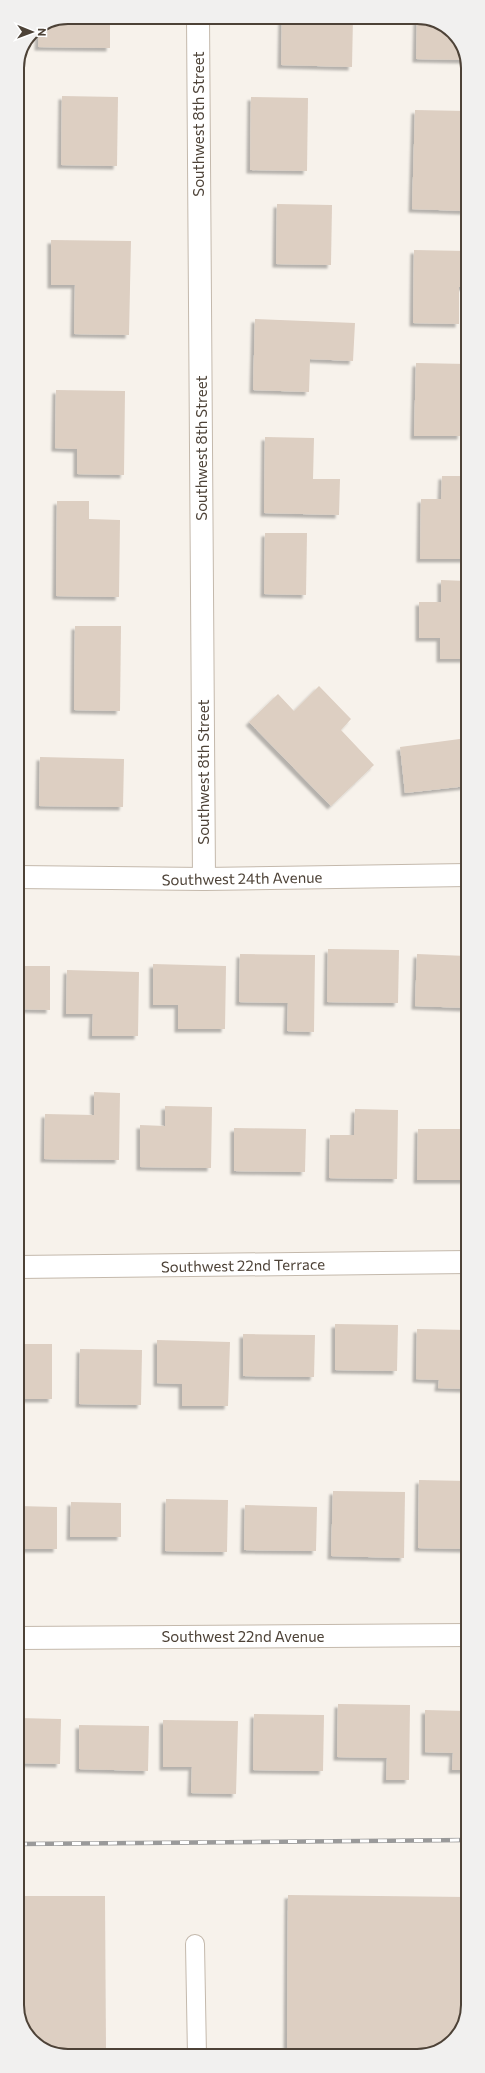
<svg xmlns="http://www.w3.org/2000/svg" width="485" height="2073" font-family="Commissioner,sans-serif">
	<defs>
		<filter id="shadow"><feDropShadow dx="-3.5" dy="3.5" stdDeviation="1" flood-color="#0004"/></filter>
	</defs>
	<rect width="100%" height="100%" fill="#f7f2eb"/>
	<g fill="#ddcfc2" filter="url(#shadow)">
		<polygon points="68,17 110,17 110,48 38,47 39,29"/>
		<polygon points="282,17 353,17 352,67 281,65"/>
		<polygon points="417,17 424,17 451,30 467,60 416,59"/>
		<polygon points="62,96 118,97 117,166 61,165"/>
		<polygon points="251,97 308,98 307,171 250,170"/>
		<polygon points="415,110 467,111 465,211 412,209"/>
		<polygon points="277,204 332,205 331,265 276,264"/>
		<polygon points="51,240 131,241 129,335 74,334 75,285 51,285"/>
		<polygon points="414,250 467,251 467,287 459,287 459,324 413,323"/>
		<polygon points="255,319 355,323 353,361 310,359 309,392 253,390"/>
		<polygon points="416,363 467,364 467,398 462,398 461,436 414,436"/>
		<polygon points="56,390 125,391 124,475 77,474 77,449 55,448"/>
		<polygon points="265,437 314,438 313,479 340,479 339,515 264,513"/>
		<polygon points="442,476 467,476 467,559 420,559 421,499 441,499"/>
		<polygon points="57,501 89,501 89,519 120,520 119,597 56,596"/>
		<polygon points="265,533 307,533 306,595 264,594"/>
		<polygon points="441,580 467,581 467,659 440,659 440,638 419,638 419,602 441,602"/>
		<polygon points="75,626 121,626 120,711 74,710"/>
		<polygon points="319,686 351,719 341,730 374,765 331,806 249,722 278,694 294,711"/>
		<polygon points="467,738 467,786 405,793 400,747"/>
		<polygon points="40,757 124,759 123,807 39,806"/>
		<polygon points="328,949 399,950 398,1003 327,1002"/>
		<polygon points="240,954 315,955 314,1032 287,1031 288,1003 239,1002"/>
		<polygon points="417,954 467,956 468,1008 415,1006"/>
		<polygon points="153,964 226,966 225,1029 178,1029 178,1005 153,1005"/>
		<polygon points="17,966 50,966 50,1010 17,1009"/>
		<polygon points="67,970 139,972 138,1036 92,1036 93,1014 66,1014"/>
		<polygon points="94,1092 120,1093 119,1160 44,1159 45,1114 94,1115"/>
		<polygon points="165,1106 212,1107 211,1168 140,1167 140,1125 165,1126"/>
		<polygon points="17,1107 24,1107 23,1170 18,1170"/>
		<polygon points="355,1109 398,1110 397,1179 329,1178 330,1135 354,1135"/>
		<polygon points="234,1128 306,1129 305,1172 234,1171"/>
		<polygon points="418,1129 468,1129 468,1180 417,1180"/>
		<polygon points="335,1324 398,1325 397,1371 335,1370"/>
		<polygon points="417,1329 468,1330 468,1389 438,1388 439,1380 416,1379"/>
		<polygon points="243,1334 315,1335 314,1377 243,1376"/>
		<polygon points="157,1340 230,1342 228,1406 182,1406 182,1384 157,1383"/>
		<rect x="18" y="1344" width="34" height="55"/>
		<polygon points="80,1349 142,1350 141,1405 79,1404"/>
		<polygon points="419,1480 468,1481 468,1549 418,1548"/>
		<polygon points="333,1491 405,1492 404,1558 331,1556"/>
		<polygon points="166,1499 228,1500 227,1552 165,1551"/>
		<polygon points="71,1502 121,1503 121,1537 70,1537"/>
		<polygon points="245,1505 317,1507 316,1551 244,1550"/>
		<polygon points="18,1506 57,1507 57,1549 18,1549"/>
		<polygon points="338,1704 410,1705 409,1780 386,1780 387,1758 337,1757"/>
		<polygon points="425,1710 468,1711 468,1770 452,1770 453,1753 425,1752"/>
		<polygon points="254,1714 324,1715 323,1771 253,1770"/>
		<polygon points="18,1718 61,1719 60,1764 18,1763"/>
		<polygon points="163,1720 238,1721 236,1794 191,1793 192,1767 163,1767"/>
		<polygon points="79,1725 149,1726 148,1771 79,1769"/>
		<polygon points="288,1895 468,1897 468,2006 456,2039 427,2055 287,2055"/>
		<polygon points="18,1896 105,1896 106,2051 54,2052 34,2043 18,2015"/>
	</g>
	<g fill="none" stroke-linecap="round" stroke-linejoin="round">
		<g stroke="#c4b9ac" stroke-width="20">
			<polyline id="service" points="195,1944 197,2056"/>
		</g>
		<g stroke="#c4b9ac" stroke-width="24">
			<g id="minor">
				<polyline points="198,17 204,879"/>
				<polyline points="17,877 204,879 467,875"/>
				<polyline points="18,1267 468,1262"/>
				<polyline points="18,1638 468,1635"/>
			</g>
		</g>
		<use href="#service" stroke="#fff" stroke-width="18"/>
		<use href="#minor" stroke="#fff" stroke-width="22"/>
		<g stroke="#9a9a9a" stroke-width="4.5">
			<polyline id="rail" points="18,1844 468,1840"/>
		</g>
		<use href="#rail" stroke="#fff" stroke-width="3" stroke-dasharray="9" stroke-linecap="butt"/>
	</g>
	<g text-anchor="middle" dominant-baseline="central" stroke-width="4" stroke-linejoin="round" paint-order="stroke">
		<g font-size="15" fill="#4d4237" stroke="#fff">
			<text transform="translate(198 124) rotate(-90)">Southwest 8th Street</text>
			<text transform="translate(201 448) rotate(-90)">Southwest 8th Street</text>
			<text transform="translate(203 772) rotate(-90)">Southwest 8th Street</text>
			<text transform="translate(242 878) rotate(-1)">Southwest 24th Avenue</text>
			<text transform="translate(243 1265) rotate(-1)">Southwest 22nd Terrace</text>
			<text x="243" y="1636">Southwest 22nd Avenue</text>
		</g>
	</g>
	<path d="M0 0H485V2073H0ZM68 24H417A44 44 0 0 1 461 68V2005A44 44 0 0 1 417 2049H68A44 44 0 0 1 24 2005V68A44 44 0 0 1 68 24Z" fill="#f1f0ef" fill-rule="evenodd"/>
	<path fill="none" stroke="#4d4237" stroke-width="2" d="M68 24H417A44 44 0 0 1 461 68V2005A44 44 0 0 1 417 2049H68A44 44 0 0 1 24 2005V68A44 44 0 0 1 68 24Z"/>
	<g transform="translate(32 32) rotate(91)" stroke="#ffffff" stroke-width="3" paint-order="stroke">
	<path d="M0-3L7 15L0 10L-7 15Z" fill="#4d4237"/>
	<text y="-6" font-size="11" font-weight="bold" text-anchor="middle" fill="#4d4237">N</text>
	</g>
</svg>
